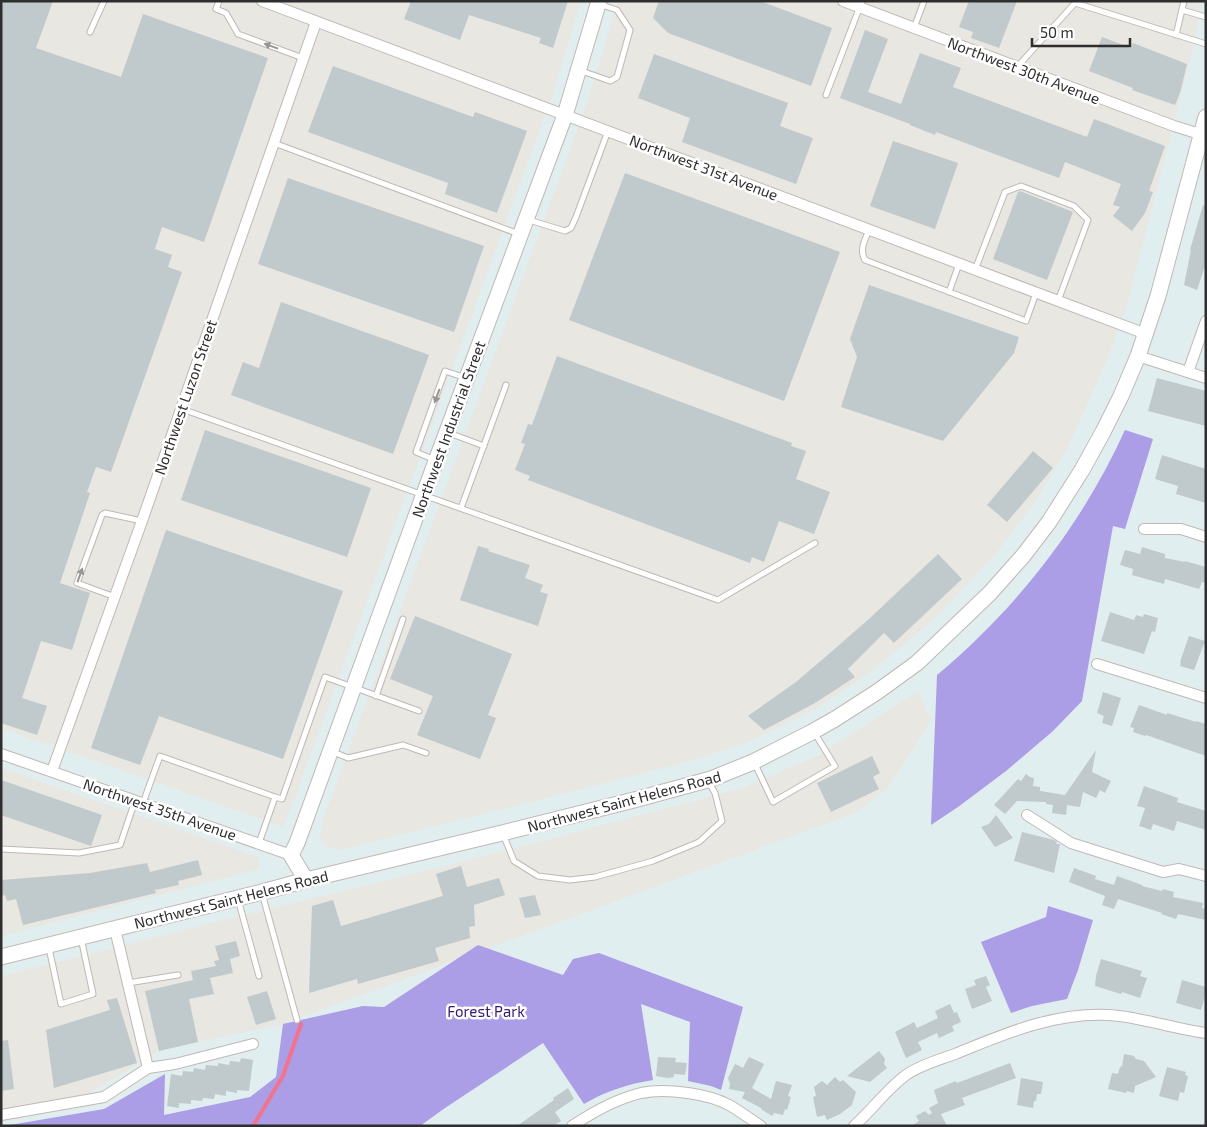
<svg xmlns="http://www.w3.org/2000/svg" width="1207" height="1127" font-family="'Exo 2',sans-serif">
	<rect width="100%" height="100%" fill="#e1eeef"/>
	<g fill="#e8e7e1">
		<polygon points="1,1 581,1 553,94 284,827 1,728"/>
		<polygon points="618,1 1203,1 1189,64 1126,309 1106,362 1067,449 1033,505 993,557 941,612 909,641 858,681 808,713 746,743 679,764 340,850 332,849 324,845 320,837 323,820 586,106"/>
		<polygon points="918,691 931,720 887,789 855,813 283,1024 160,1050 73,1103 1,1118 1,976 252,913 470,860 743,788 817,756"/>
		<polygon points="1,768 258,857 259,869 1,936"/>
	</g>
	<g fill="#ab9de6">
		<path d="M1125,430L1153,439L1125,529L1113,526L1082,701L1053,731L1006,771L958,807L931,825L937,675C1016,609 1082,525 1125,430Z"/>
		<polygon points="1048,906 1093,920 1078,970 1067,999 1032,1006 1011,1013 981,942 1046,917"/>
		<path d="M478,945L563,975L573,959L599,953L743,1007L721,1090L711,1086L688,1081L690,1022L641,1004L653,1080C628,1084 606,1091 584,1104L543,1043L445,1108L420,1126H4L104,1109L165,1074L164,1115L250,1097L276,1077L283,1024L363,1006L384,1007Z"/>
	</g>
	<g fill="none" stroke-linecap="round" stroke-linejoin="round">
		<polyline stroke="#f2738d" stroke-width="4" points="253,1126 283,1076 301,1024"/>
	</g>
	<g fill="#c0c9cb">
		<polygon points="1,1 53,1 36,48 121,77 143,14 268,58 204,242 162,227 155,249 172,255 168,267 182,272 111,472 96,467 87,492 90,493 60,583 90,593 72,650 41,641 22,698 47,706 37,735 1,723"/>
		<polygon points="411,1 568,1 553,48 539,43 541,38 469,15 460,40 404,19"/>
		<polygon points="659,1 760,1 832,28 811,86 668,33 653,18"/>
		<polygon points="969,1 1017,1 999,48 971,38 973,32 959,27"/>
		<polygon points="865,30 888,39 868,92 901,104 920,53 961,68 953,87 1087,137 1094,119 1165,146 1149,191 1153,192 1145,213 1132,231 1113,216 1120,207 1113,205 1121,184 1065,162 1059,178 936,132 935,135 910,125 910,124 840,98"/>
		<polygon points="1102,37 1131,48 1133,43 1187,64 1180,93 1175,105 1132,90 1133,88 1089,71"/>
		<polygon points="654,54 788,103 780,126 813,138 796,184 682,142 690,118 638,98"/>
		<polygon points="333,66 473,117 475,112 527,131 497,213 445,194 448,183 308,132"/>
		<polygon points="893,141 958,163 935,229 870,206"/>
		<polygon points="625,173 840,252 784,401 569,320"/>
		<polygon points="288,178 484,246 454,332 258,264"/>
		<polygon points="1020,191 1073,212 1047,280 993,259 1018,192"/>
		<polygon points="1203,205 1206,206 1206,263 1197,290 1184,285 1191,250 1190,250"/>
		<polygon points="869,285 1019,337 1014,353 943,441 841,407 857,357 850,339"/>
		<polygon points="281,302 429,355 393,454 231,395 243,362 259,368"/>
		<polygon points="557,356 792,443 791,446 806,451 796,479 830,492 814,534 779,521 764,562 752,557 750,563 528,480 530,476 515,470 525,444 521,443 528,424 532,425"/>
		<polygon points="1157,378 1206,391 1206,426 1148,411"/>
		<polygon points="205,430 371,488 347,557 181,500"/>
		<polygon points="1033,451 1053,468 1007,522 987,505"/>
		<polygon points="1162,455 1206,469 1206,503 1176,494 1178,486 1155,479"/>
		<polygon points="166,530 343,591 283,759 159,716 140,765 91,748"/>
		<polygon points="478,546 489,549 488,551 530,565 525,578 543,585 540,592 548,594 538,626 460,600"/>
		<polygon points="1142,547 1165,554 1165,558 1185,562 1185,561 1206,567 1206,583 1202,582 1199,589 1165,579 1164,584 1132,575 1133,569 1120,565 1125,550 1140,554"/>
		<polygon points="938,554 962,579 894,643 884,633 848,669 855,677 815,703 764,730 748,716 796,682 830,653 870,618"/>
		<polygon points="1110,612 1134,620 1136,615 1143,617 1144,614 1158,618 1155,632 1152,631 1144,654 1101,641"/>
		<polygon points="415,616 512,654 488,715 496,718 480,759 417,735 433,696 390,679"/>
		<polygon points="1189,636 1205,641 1194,670 1180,666 1181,662 1180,662"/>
		<polygon points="1103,692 1121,698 1112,726 1102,723 1104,716 1097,713"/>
		<polygon points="1139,705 1167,715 1167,713 1196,722 1196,721 1206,724 1206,756 1146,735 1145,736 1133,732 1134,728 1130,727"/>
		<polygon points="1096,750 1092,772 1111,781 1105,793 1100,790 1096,798 1083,792 1080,807 1067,805 1066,815 1052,813 1053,805 1046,804 1046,802 1017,801 1005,814 994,805 1018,779 1021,781 1026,774 1030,777 1034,778 1033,786 1040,787 1040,791 1065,795"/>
		<polygon points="872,756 880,773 873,777 879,789 831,812 817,783"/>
		<polygon points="1,780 102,815 91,846 1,815"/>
		<polygon points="1144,786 1178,798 1177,802 1206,811 1206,830 1177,821 1174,831 1153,824 1151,830 1139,826 1145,808 1137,806"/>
		<polygon points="996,815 1013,838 995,847 981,827 989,824"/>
		<polygon points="1022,832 1054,840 1057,842 1056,844 1060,844 1054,873 1014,861"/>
		<polygon points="198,860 202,875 178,881 179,885 155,890 156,893 23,925 16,899 7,901 5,895 1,896 1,880 90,873 147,863 150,872"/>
		<polygon points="461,866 467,887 499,878 505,895 474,905 475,926 469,927 470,938 435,948 439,961 358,984 357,979 309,993 312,906 333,900 341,926 443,896 436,874"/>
		<polygon points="1074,868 1096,876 1095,879 1114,885 1117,876 1142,885 1142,886 1162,891 1163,889 1174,892 1173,897 1203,903 1202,908 1206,909 1206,920 1178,914 1176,919 1161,914 1162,913 1118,899 1114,909 1102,905 1105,896 1069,882"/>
		<polygon points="535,895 541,915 525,918 519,898"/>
		<polygon points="236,941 240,956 230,959 233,973 210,978 214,994 189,999 198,1042 159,1051 145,991 193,980 191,971 216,966 214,961 219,960 215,946"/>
		<polygon points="1101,959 1142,971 1140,976 1147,978 1140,998 1122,992 1121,994 1095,986 1096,976"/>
		<polygon points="986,976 990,985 986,987 992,1001 972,1009 965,989 976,985 974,980"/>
		<polygon points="1182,980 1206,987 1206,993 1201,1010 1176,1003"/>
		<polygon points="267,991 276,1019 256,1025 247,997"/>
		<polygon points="117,998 137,1063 54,1088 46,1030 110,1010 107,1000"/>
		<polygon points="950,1004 954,1013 957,1012 961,1022 952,1026 954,1031 939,1038 937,1033 918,1042 922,1050 906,1058 895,1032 914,1022 917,1028 938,1018 935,1011"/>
		<polygon points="8,1040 14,1089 1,1091 1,1041"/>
		<polygon points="879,1051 885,1059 884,1064 887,1068 870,1082 847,1076"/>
		<polygon points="1124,1054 1134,1056 1136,1059 1144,1061 1156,1077 1135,1086 1134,1093 1127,1091 1126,1093 1108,1089 1112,1073 1118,1074 1120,1067 1122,1066"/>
		<polygon points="658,1057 676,1058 675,1062 687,1063 685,1075 674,1074 674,1077 668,1078 656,1076"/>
		<polygon points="749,1057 764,1064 752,1088 771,1099 776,1081 792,1085 788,1096 791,1097 787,1110 785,1109 783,1115 774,1113 772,1116 761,1109 761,1108 742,1098 745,1092 729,1089 730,1084 728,1078 735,1064 743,1068"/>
		<polygon points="241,1058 253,1060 249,1091 237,1090 237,1093 226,1091 226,1096 215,1094 214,1099 203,1098 202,1101 191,1100 191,1104 179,1103 179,1108 167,1106 171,1074 182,1076 183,1071 193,1072 194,1068 205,1070 206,1065 218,1066 218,1063 229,1065 230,1061 240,1062"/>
		<polygon points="1010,1063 1016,1078 962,1098 965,1105 941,1114 947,1126 912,1126 919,1121 916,1116 925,1111 929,1115 932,1113 929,1108 938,1103 934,1090 956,1081 957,1083"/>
		<polygon points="1167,1067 1186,1072 1185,1075 1188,1076 1184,1093 1180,1092 1178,1101 1159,1096"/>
		<polygon points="835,1077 840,1082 843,1080 856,1092 852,1105 840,1114 827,1120 825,1115 817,1117 813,1097 816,1096 814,1087 822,1081 827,1085"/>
		<polygon points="1021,1078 1043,1082 1041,1094 1037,1094 1036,1101 1034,1101 1033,1108 1017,1105"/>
		<polygon points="568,1088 574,1099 555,1112 561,1121 553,1126 517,1126 554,1100 553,1098"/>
	</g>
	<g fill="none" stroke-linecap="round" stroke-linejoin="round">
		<g stroke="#c1b8b4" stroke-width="7">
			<g id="lane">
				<polyline points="219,1 216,9 226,13 238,34 303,58"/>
				<polyline points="1182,10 1206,17"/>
				<polyline points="914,28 924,1"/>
				<polyline points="90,32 104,1"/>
				<polyline points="1176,35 1184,1"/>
				<polyline points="1017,67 1075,3 1206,44"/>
				<polyline points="579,70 610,81 617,77 630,30 617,10 599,4"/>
				<polyline points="826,95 862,1"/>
				<polyline points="274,143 519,234"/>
				<polyline points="529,220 565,231 571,228 576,217 608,131"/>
				<path d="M869,230C865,240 859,249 865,260L1026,321L1036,293"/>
				<polyline points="975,270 1005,192 1021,186 1074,206 1088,220 1058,301"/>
				<polyline points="949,292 959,264"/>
				<polyline points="182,409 718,600 815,543"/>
				<polyline points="449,433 484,446"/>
				<polyline points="435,460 416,452 445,371 466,378"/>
				<polyline points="461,508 506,385"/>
				<polyline points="115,597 77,583 102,515 105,513 142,521"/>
				<polyline points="376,696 403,619"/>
				<polyline points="331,751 348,758 403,745 426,753"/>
				<polyline points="755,764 773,802 835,766 814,732"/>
				<polyline points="275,797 282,799 325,677 419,711"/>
				<polyline points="143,803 160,756 275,797 259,843"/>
				<polyline points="503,834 514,861 538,876 570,880 595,877 653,861 699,842 722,821 715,793 708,781"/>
				<polyline points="1,849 79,853 120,845 135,801"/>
				<polyline points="262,893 297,1020"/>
				<polyline points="238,899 259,976"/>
				<polyline points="49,948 61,1004 93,994 81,938"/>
				<polyline points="128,983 178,975"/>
			</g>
		</g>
		<g stroke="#c1b8b4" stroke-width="12">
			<g id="street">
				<polyline points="262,1 1146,334"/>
				<polyline points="843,1 1174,126 1206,136"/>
				<polyline points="1138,356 1206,378"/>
				<polyline points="1188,372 1206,321"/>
				<polyline points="1144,529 1181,529 1206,537"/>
				<polyline points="1097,664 1206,698"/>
				<polyline points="1,754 291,855"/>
				<polyline points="52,771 142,521 316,22"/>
				<polyline points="1027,815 1071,843 1163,872 1179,869 1206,876"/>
				<polyline points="115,929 148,1068"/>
				<polyline points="1,1115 104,1097 148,1068 175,1064 253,1044"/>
				<path d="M572,1126C593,1112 616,1099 641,1093C656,1090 673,1091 688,1093C702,1095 716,1098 729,1105C740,1111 750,1119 761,1126"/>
				<path d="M854,1126C872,1110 887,1089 906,1075C920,1065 939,1060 955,1054C1004,1034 1054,1012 1109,1015C1142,1017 1173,1029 1206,1033"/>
			</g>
		</g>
		<g stroke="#c1b8b4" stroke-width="17">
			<g id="secondary">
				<polyline points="306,880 291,855 297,843 436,461 565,115 599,1"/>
				<polyline points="1,957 262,892 306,880 502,833 634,800 711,779 753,762 812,732 835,719 877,692 917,663 990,593 1023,556 1049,522 1082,470 1103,432 1121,396 1138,356 1158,296 1206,117"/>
			</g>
		</g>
		<use href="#lane" stroke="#fff" stroke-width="5"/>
		<use href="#street" stroke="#fff" stroke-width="10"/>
		<use href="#secondary" stroke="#fff" stroke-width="15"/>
	</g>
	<defs><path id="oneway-solid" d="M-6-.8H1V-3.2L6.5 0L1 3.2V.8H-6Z" transform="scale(1.25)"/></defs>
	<g fill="#969696">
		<use href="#oneway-solid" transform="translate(271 46) rotate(-160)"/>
		<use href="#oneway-solid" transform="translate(437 396) rotate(110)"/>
		<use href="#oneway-solid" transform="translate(80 575) rotate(-70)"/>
	</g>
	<g text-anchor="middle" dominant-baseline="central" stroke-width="5" stroke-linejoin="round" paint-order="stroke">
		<g font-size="15" fill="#2e2e2e" stroke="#fff">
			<text transform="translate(1024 70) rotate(21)">Northwest 30th Avenue</text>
			<text transform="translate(704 167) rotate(21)">Northwest 31st Avenue</text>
			<text transform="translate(185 397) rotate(-71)">Northwest Luzon Street</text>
			<text transform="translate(448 429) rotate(-70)">Northwest Industrial Street</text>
			<text transform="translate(624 801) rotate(-15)">Northwest Saint Helens Road</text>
			<text transform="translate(160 809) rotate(19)">Northwest 35th Avenue</text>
			<text transform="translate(231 899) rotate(-14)">Northwest Saint Helens Road</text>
		</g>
		<g font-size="15" fill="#351a6f" stroke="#fff">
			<text x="486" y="1011">Forest Park</text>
		</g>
	</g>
	<rect width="1207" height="1127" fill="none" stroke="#2e2e2e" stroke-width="5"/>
	<path d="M1032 38v8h98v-8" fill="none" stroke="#2e2e2e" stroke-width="2.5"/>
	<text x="1040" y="38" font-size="15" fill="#2e2e2e" stroke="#ffffff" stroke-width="4" paint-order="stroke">50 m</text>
</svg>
